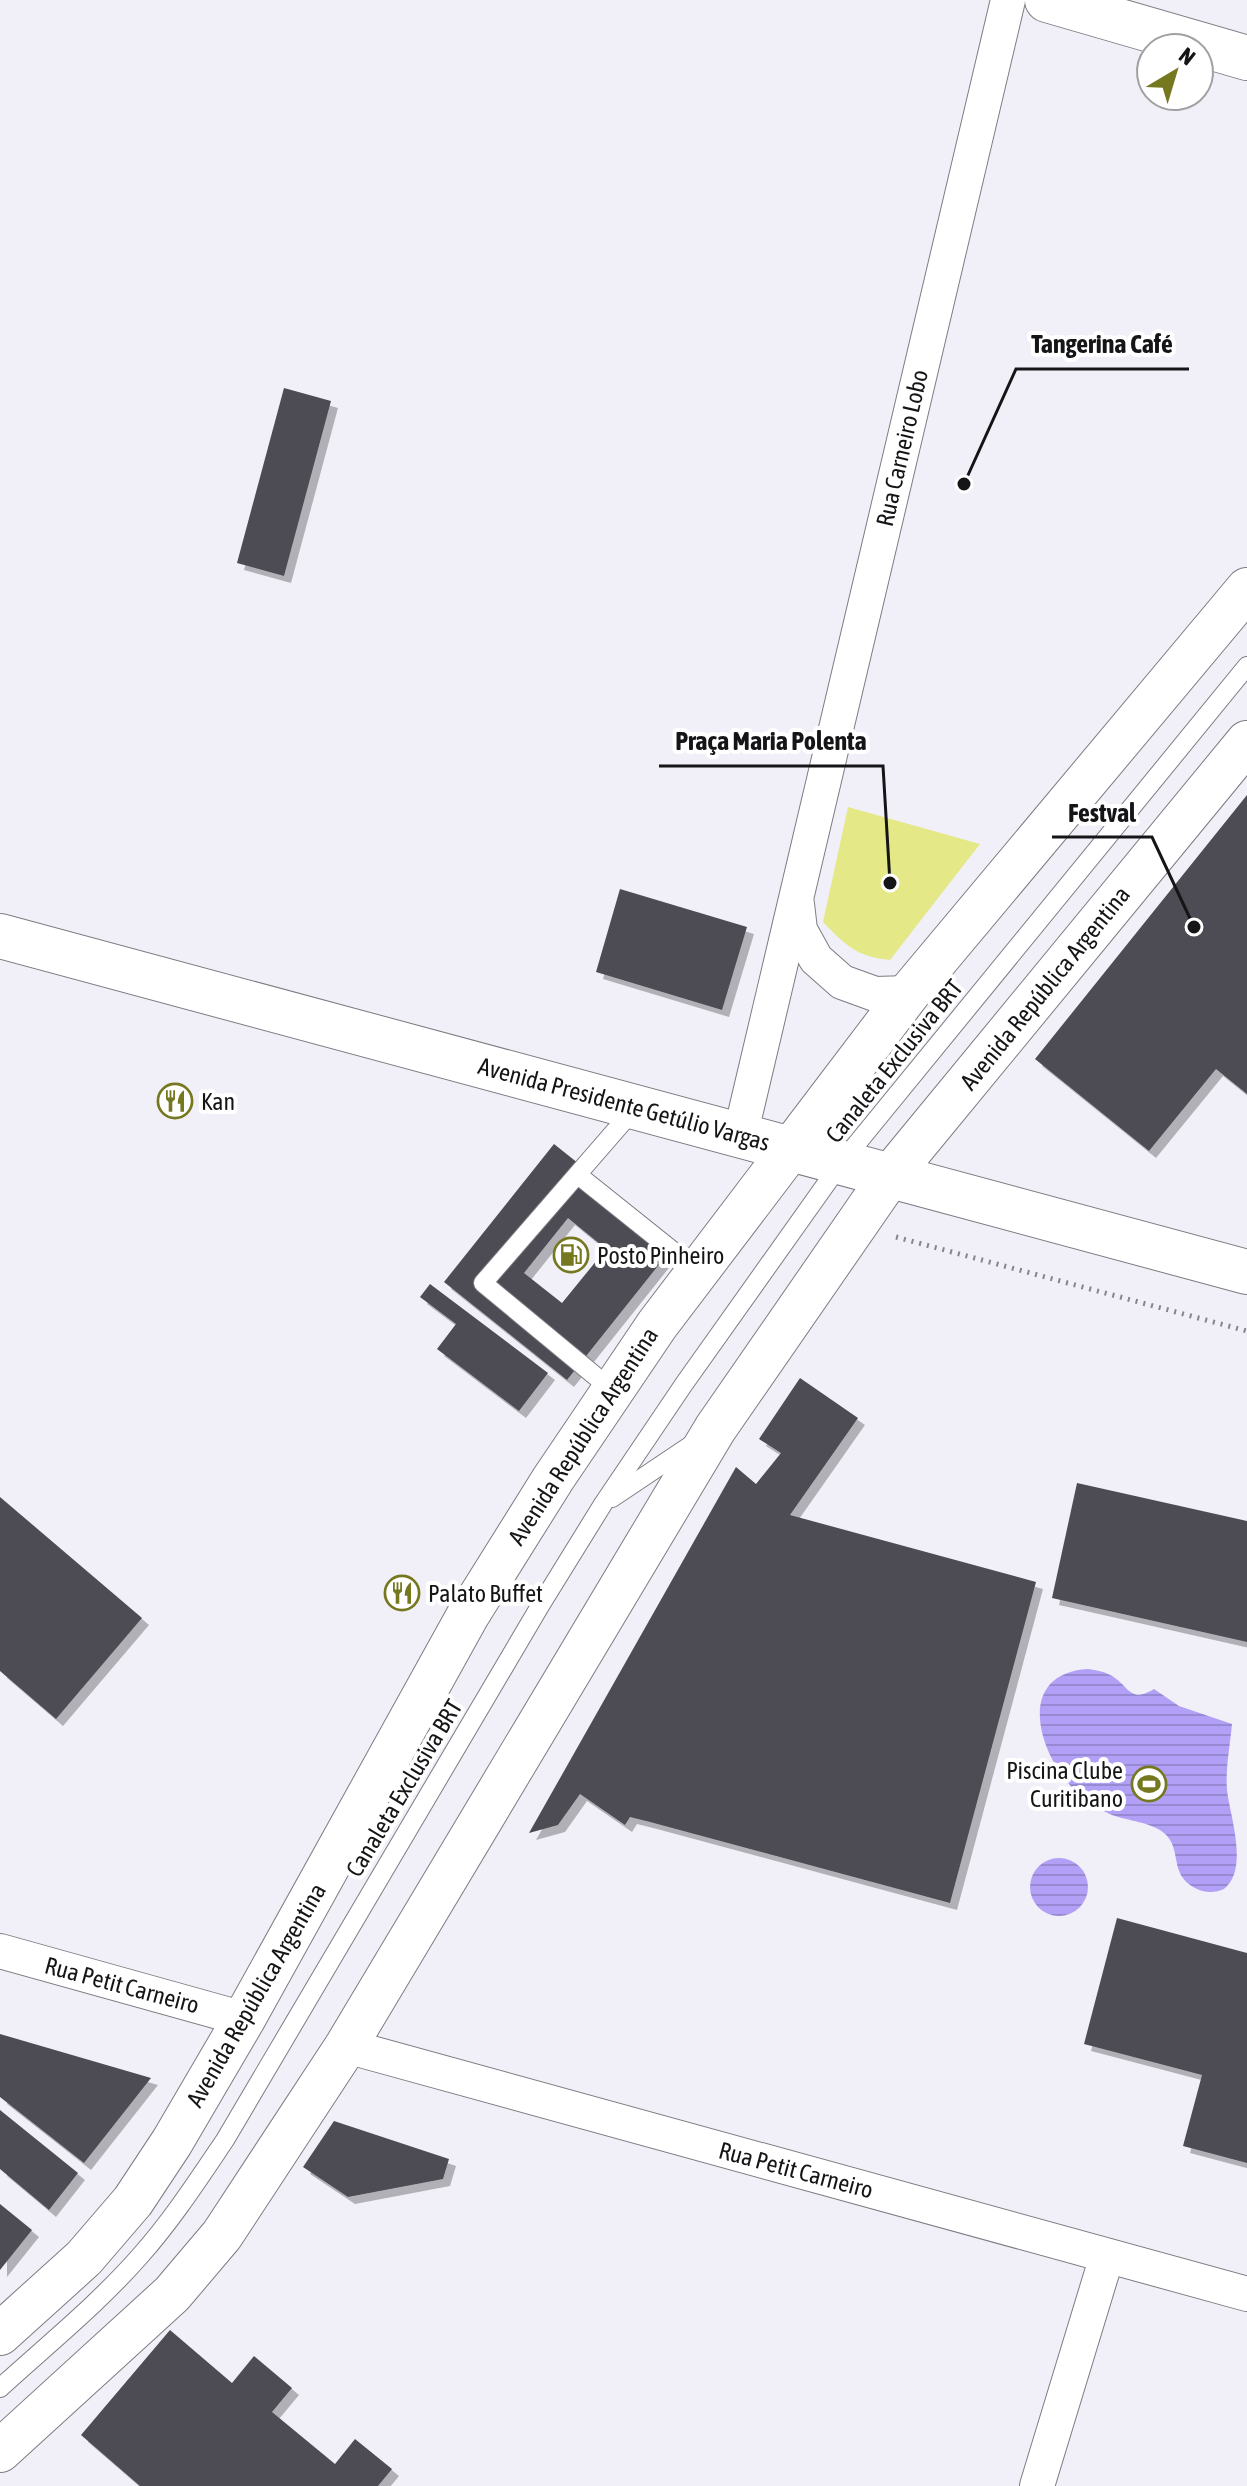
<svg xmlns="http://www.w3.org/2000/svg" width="1247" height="2486" font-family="'Asap Condensed',sans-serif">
	<defs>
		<pattern id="water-rules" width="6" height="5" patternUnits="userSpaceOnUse" patternTransform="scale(2)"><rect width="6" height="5" fill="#b2a0f7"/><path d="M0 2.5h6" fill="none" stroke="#9889d3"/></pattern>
		<filter id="shadow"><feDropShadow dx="7" dy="7" stdDeviation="0" flood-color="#0004"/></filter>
	</defs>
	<rect width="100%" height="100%" fill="#f1f0f8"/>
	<path fill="#e4e887" d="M848,807L980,844L890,960C857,957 845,945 823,922Z"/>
	<g fill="url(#water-rules)">
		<path d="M1088,1669C1094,1670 1102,1671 1108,1674C1129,1683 1128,1705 1154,1689L1179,1706L1232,1724C1230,1747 1224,1775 1228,1797C1233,1825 1247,1871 1224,1889C1215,1893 1204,1893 1195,1888C1168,1874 1183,1849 1164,1833C1151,1822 1128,1821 1112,1815C1102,1811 1090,1803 1081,1796C1041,1763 1010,1674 1088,1669Z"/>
		<circle cx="1059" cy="1887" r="29"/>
	</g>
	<g fill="#4d4c53" fill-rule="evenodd" filter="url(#shadow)">
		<polygon points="284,388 331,401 284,576 237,563"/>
		<polygon points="1247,795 1247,1094 1216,1069 1149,1151 1035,1059"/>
		<polygon points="620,889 747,927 722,1010 596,972"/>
		<path d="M554,1144L677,1242L567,1380L444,1282ZM568,1218L606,1249L562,1303L524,1273Z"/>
		<polygon points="430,1284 548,1373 519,1411 437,1349 456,1324 420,1297"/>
		<polygon points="800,1378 858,1418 790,1515 1036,1582 950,1903 650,1822 630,1817 625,1825 580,1794 558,1825 529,1833 736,1467 756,1484 781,1453 759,1439"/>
		<polygon points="1077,1483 1247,1521 1247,1642 1052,1598"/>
		<polygon points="0,1497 142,1618 56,1719 0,1671"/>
		<polygon points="1117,1918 1247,1953 1247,2163 1183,2146 1202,2075 1084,2044"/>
		<polygon points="0,2034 151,2078 84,2163 0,2097"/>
		<polygon points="0,2110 78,2173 49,2210 0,2169"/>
		<polygon points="334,2121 449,2159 443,2179 348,2197 303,2167"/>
		<polygon points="0,2204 32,2230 0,2270"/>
		<polygon points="170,2330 232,2383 254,2356 292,2388 272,2412 335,2464 355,2439 392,2469 378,2486 140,2486 81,2435"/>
	</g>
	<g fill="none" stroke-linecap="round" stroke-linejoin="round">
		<g stroke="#7d7c83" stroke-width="20">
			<g id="service">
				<polyline points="578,1175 698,1271"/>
				<polyline points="611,1389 483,1283 635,1108"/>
				<polyline points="612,1498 694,1443"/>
				<path d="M0,2388C47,2345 98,2304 140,2256C172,2220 198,2180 225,2140L540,1606L603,1504L684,1384L841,1163L1247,666"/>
			</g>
		</g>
		<g stroke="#7d7c83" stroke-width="36">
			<g id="minor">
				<polyline points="797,904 800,930 816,959 842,982 875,994 909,993"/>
				<polyline points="740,1136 1008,0"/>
				<polyline points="0,1951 244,2019"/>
				<polyline points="346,2046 1247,2294"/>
				<polyline points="1037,2486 1107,2256"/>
			</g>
		</g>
		<g stroke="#7d7c83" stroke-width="44">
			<g id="tertiary">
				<polyline points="0,2334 84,2258 133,2201 172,2142 244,2019 468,1615 553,1479 657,1325 909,993 1247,589"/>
				<polyline points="0,2451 172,2294 222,2235 346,2046 715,1429 890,1176 1247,742"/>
			</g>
		</g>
		<g stroke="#7d7c83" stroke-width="46">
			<g id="secondary">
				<polyline points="1047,0 1247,58"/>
				<polyline points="0,936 1247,1272"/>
			</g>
		</g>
		<polyline stroke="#85858a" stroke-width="5" stroke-dasharray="2 6" stroke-linecap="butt" points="896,1237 1247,1331"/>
		<use href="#service" stroke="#fff" stroke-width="18"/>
		<use href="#minor" stroke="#fff" stroke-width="34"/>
		<use href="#tertiary" stroke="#fff" stroke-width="42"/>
		<use href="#secondary" stroke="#fff" stroke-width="44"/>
	</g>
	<defs>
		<g id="restaurant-ring" transform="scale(1.8)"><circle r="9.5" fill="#fff" stroke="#75781f" stroke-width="1.5"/><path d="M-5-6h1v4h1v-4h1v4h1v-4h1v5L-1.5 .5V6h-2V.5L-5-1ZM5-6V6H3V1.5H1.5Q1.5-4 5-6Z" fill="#75781f"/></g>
		<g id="fuel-ring" transform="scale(1.8)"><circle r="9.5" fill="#fff" stroke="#75781f" stroke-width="1.5"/><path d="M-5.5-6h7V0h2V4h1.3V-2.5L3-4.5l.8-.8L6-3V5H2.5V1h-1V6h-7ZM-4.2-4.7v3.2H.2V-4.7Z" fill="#75781f"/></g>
		<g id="stadium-ring" transform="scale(1.8)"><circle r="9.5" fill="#fff" stroke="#75781f" stroke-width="1.5"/><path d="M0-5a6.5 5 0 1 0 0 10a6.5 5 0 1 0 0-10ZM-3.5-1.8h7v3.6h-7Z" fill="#75781f"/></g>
	</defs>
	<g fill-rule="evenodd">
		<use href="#restaurant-ring" x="175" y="1101"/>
		<use href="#fuel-ring" x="571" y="1255"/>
		<use href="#restaurant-ring" x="402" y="1593"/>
		<use href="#stadium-ring" x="1149" y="1784"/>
	</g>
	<g text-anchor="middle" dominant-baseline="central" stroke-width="8" stroke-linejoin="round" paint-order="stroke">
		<g font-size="24" fill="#151518" stroke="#fff">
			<text transform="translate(902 448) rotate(-77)">Rua Carneiro Lobo</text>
			<text transform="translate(1045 988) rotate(-51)">Avenida República Argentina</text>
			<text transform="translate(894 1061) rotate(-51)">Canaleta Exclusiva BRT</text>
			<text transform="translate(624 1104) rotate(15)">Avenida Presidente Getúlio Vargas</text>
			<text transform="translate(583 1436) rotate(-57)">Avenida República Argentina</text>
			<text transform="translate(404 1788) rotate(-59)">Canaleta Exclusiva BRT</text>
			<text transform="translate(122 1985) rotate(15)">Rua Petit Carneiro</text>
			<text transform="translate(256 1995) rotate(-60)">Avenida República Argentina</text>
			<text transform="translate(796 2170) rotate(15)">Rua Petit Carneiro</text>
		</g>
		<g font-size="24" fill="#151518" stroke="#fff" text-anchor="start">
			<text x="201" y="1101">Kan</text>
			<text x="597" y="1255">Posto Pinheiro</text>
			<text x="428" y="1593">Palato Buffet</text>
			<text x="1123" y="1770" text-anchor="end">Piscina Clube<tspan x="1123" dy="28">Curitibano</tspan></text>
		</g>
	</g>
	<path fill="none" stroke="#151518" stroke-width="3" d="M964 484L1016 369H1189M890 883L883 766H659M1194 927L1152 837H1052"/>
	<g fill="#151518" stroke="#fff" stroke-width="3">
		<circle cx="964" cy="484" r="8"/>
		<circle cx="890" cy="883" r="8"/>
		<circle cx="1194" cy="927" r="8"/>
	</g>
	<g font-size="26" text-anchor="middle" font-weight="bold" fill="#151518" stroke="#fff" stroke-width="8" stroke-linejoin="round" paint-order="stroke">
		<text x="1102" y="353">Tangerina Café</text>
		<text x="771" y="750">Praça Maria Polenta</text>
		<text x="1102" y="822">Festval</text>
	</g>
	<g transform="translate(1175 72) rotate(38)"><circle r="38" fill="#ffffff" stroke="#a1a1a3" stroke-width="2"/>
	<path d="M0-6L14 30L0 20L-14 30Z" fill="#75781f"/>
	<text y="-12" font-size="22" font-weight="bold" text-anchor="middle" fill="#151518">N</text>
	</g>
</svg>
